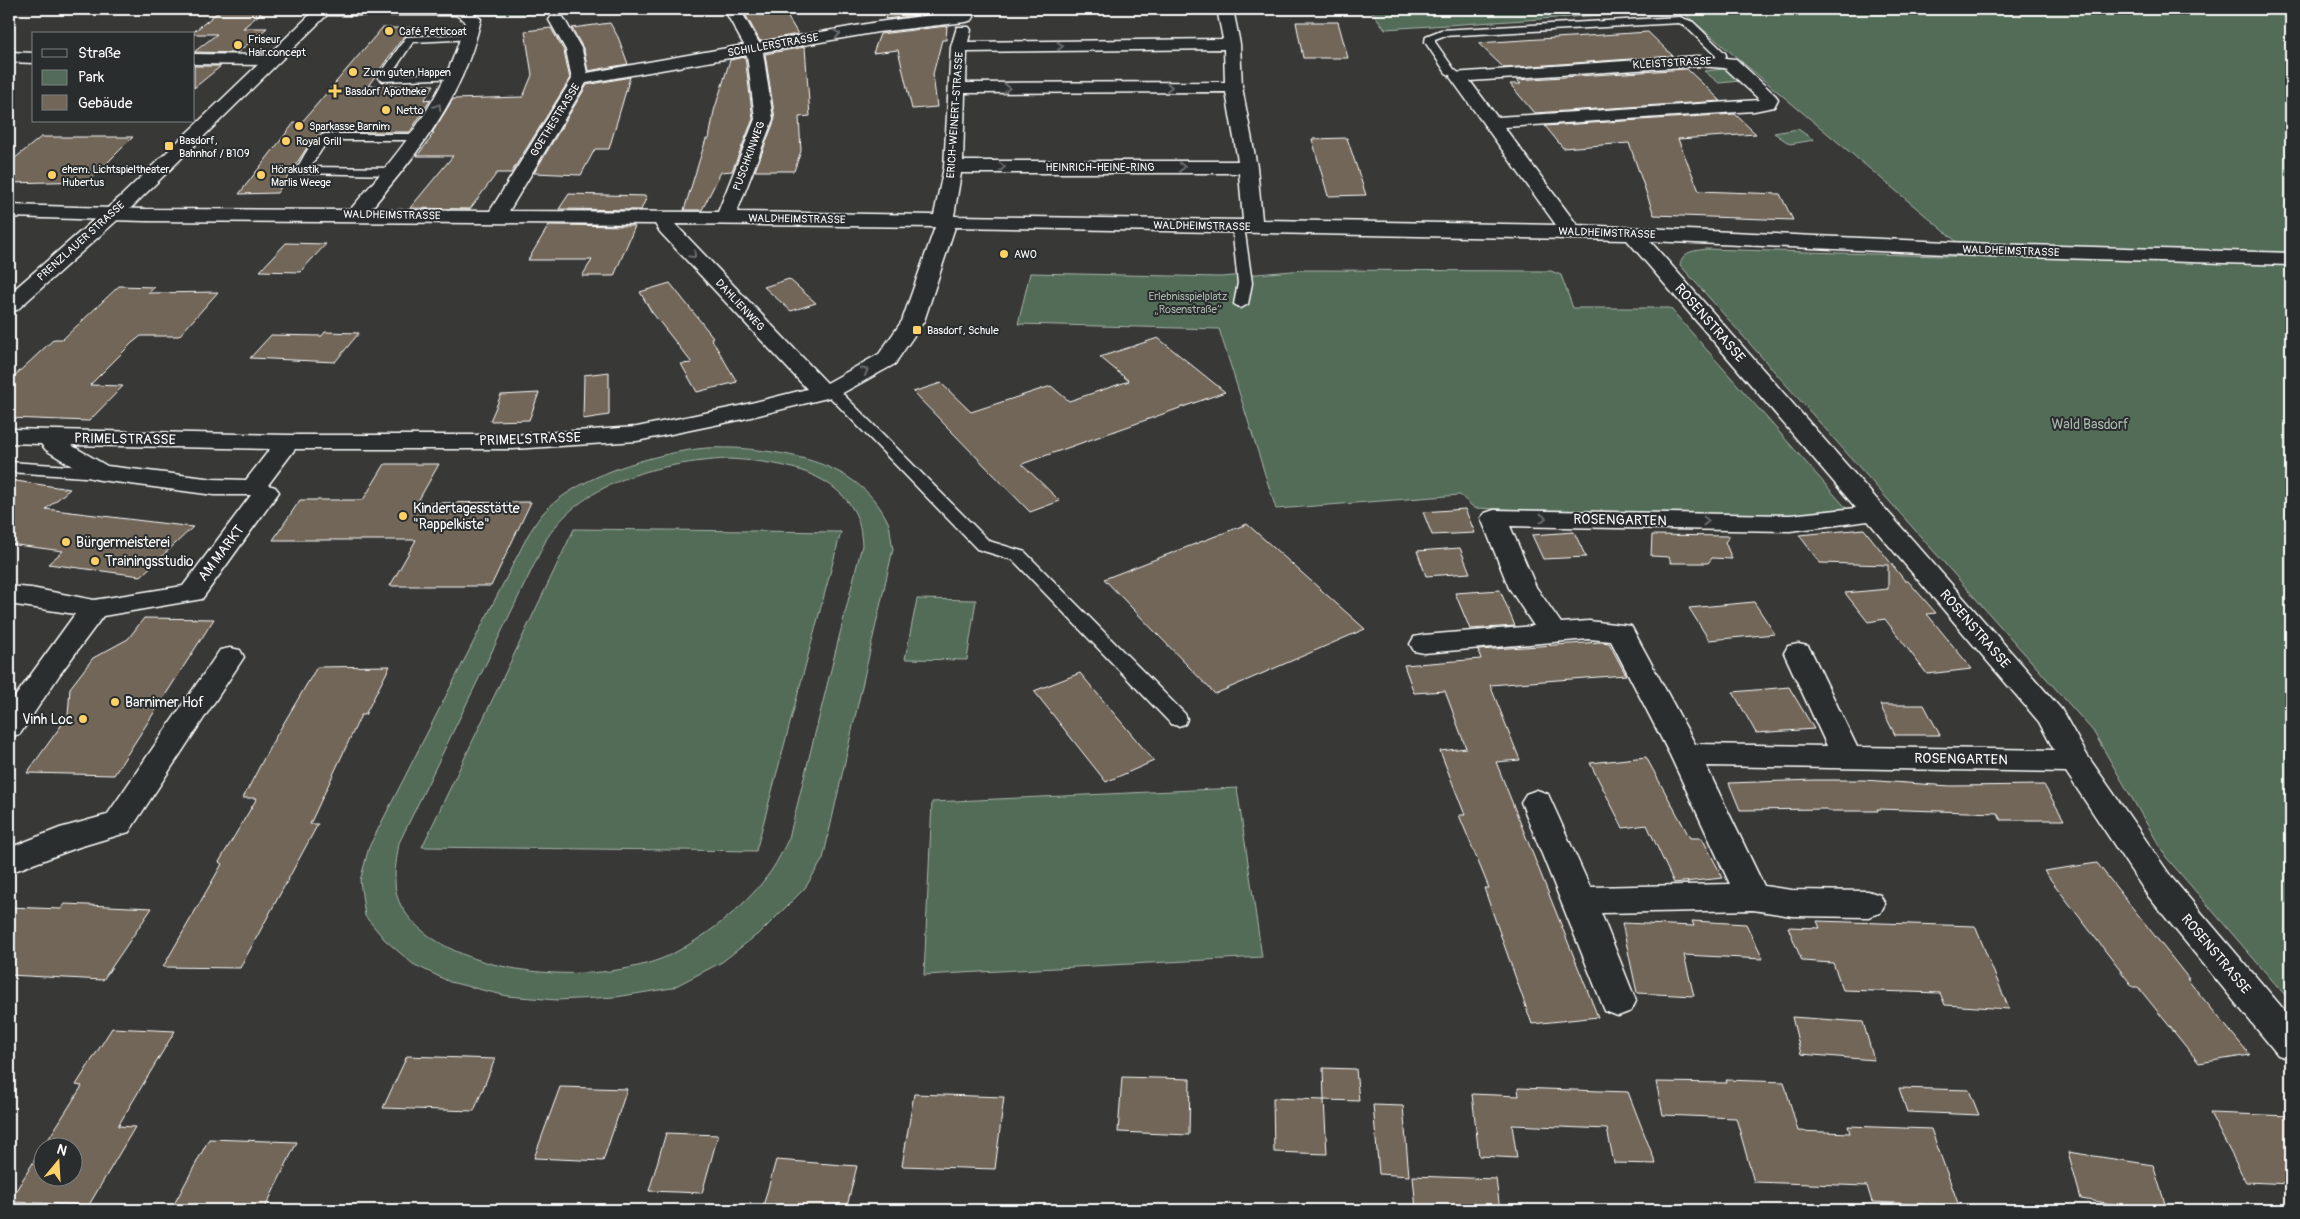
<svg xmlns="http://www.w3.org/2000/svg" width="2300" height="1219" font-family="Pangolin,sans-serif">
	<rect width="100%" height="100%" fill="#383836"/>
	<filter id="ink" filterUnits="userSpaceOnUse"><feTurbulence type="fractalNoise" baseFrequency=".02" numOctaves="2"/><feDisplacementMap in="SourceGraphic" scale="10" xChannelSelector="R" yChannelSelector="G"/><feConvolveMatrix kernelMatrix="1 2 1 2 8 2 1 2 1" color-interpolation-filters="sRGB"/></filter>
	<g filter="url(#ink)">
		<g fill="#536c59" stroke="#a9b6ac" fill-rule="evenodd">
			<polygon points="469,9 585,9 555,14 486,15"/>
			<path d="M1370,9H2291V1002L2166,857L2093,731L1680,265C1682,251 1694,251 1706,249L1975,257L1680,10L1385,29Z"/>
			<polygon points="1725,69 1740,81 1719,83 1704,71"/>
			<polygon points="1798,129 1814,140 1790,144 1774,133"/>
			<polygon points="1304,270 1551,271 1561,275 1573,308 1670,308 1847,509 1744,519 1474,508 1460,495 1276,509 1219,329 1018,324 1030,273 1221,277"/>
			<path d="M735,448C792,452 861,464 888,522C891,530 891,541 893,549L823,859L805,888L763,930L722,962L672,988L616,997L557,1000L507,996L450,982L413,964L385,940L365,916L360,881L369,847L528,535C534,526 540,515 548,508C583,475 650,455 697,449C709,447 723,448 735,448ZM727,459C771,461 830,468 854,511C860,522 861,533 862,545L789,838C783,849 778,861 771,871C748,904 711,933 676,952C608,989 448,980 403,909C390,889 396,864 399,843L547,538C586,479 661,463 727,459Z"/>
			<polygon points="574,529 841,532 756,851 422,847"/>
			<polygon points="917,599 976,600 967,660 905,659"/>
			<polygon points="1237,788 1262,957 924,975 932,802"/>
		</g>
		<g fill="#716658" stroke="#fff">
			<polygon points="222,9 266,9 243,28 267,28 237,53 194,52 217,34 191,34"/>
			<polygon points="745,9 783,9 798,34 760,41 744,12"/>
			<polygon points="888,9 952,9 951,11 885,19"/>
			<polygon points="1296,22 1338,22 1348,58 1303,58"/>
			<polygon points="610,23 618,37 628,64 588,71 584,50 572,28"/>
			<polygon points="947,26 946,40 942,40 933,74 937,107 912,109 898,50 873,53 880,34"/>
			<polygon points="382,28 416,28 410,35 404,36 368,86 434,85 424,100 431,99 410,132 324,132 310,143 277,193 239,194 294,123 301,123"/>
			<polygon points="551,28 564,51 570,79 511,173 497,173 470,209 410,208 453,156 417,156 431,138 430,138 434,133 432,133 453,99 523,97 532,75 525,31"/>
			<polygon points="1648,32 1673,56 1504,68 1478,43"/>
			<polygon points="805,47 810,116 799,117 801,151 794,171 755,171 775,119 765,54"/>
			<polygon points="745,57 753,119 732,171 721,172 702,210 684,210 706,139 709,139 714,111 730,60"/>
			<polygon points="194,66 221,66 194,88"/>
			<polygon points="1687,69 1721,101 1534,113 1510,84 1521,84 1517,80"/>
			<polygon points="630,77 609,149 595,149 581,175 534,173 587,85"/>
			<polygon points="1735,114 1756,134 1678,139 1699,191 1780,194 1793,220 1654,215 1629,143 1563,148 1545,126"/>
			<polygon points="41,137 133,137 89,181 9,183 9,163"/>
			<polygon points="1347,138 1366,195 1328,196 1312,139"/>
			<polygon points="569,194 606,195 647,196 641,210 559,209"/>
			<polygon points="549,225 635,226 614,276 582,276 592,260 528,260"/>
			<polygon points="286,243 326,244 300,272 260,271"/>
			<polygon points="789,279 816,303 791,311 764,287"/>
			<polygon points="670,283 713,337 711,338 737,382 697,392 681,364 692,363 651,311 640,292"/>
			<polygon points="119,286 155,287 148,293 218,292 179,336 141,336 132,343 90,385 123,386 89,421 9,418 9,381 54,339 63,339"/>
			<polygon points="325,332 359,333 335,362 250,358 271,335 322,336"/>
			<polygon points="1158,338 1225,392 1022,464 1060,501 1030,512 913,392 941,383 971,412 1051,386 1069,401 1129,381 1100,357"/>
			<polygon points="609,372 609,415 583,419 584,375"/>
			<polygon points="539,393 529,420 490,421 501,395"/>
			<polygon points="385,464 439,464 417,503 531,502 491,586 390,586 416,540 273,540 300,500 363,500"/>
			<polygon points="9,480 70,489 46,509 193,527 141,576 48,564 63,551 9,544"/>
			<polygon points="1465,509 1475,533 1432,535 1423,512"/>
			<polygon points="1247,524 1365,629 1215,694 1104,579"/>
			<polygon points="1864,529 1905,581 1908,581 1936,613 1927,614 1972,669 1927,674 1885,619 1868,622 1845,593 1888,589 1888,565 1820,563 1799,535"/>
			<polygon points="1574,532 1586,557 1543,559 1532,535"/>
			<polygon points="1652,535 1730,536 1725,542 1732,559 1712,558 1708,563 1671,563 1669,557 1651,556"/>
			<polygon points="1460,548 1470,573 1426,576 1417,551"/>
			<polygon points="1500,590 1515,626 1470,629 1455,593"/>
			<polygon points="1754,602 1775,634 1709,640 1689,608"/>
			<polygon points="144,618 214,619 114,775 27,773 68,716 70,688 93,658 128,639"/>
			<polygon points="1601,642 1609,643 1626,675 1490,685 1520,760 1496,762 1598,1017 1532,1024 1484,888 1489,888 1459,815 1465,815 1440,751 1466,748 1445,691 1414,693 1404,665 1481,659 1478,650"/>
			<polygon points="390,666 365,715 361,715 310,824 318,824 240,968 163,967 222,864 219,862 257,798 243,798 272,743 317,667"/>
			<polygon points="1080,673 1154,761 1106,782 1034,691"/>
			<polygon points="1789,687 1814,729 1756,733 1733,692"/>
			<polygon points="1880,705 1924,705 1940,735 1895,735"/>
			<polygon points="1646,757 1690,838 1702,838 1723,878 1674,883 1647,825 1623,828 1590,763"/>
			<polygon points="1814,780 1864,780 1950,786 2044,785 2064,820 2001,820 1997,813 1877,809 1878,811 1828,811 1827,809 1740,810 1729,783"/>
			<polygon points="2097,863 2189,979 2187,979 2250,1055 2199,1063 2138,987 2133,987 2044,871"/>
			<polygon points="65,904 152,908 103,980 9,975 9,907 61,909"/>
			<polygon points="1692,921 1746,924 1763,959 1684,955 1694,996 1637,993 1622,923 1694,926"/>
			<polygon points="1817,921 1975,926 2009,1009 1945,1005 1940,993 1843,990 1833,963 1802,961 1788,927 1820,928"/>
			<polygon points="1792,1017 1863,1022 1874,1060 1801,1054"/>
			<polygon points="112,1028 175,1031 118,1126 135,1127 89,1205 9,1202 42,1148 42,1176 72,1176 72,1146 44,1146 82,1086 76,1085"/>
			<polygon points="407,1056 495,1059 474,1111 383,1108"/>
			<polygon points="1323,1068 1356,1069 1359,1101 1324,1100"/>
			<polygon points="1122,1077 1190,1079 1189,1135 1118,1132"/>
			<polygon points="1726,1080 1784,1082 1798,1131 1850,1133 1848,1126 1931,1129 1959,1206 1872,1202 1867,1186 1754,1182 1736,1118 1663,1115 1656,1082 1727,1083"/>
			<polygon points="560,1087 627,1089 603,1161 534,1158"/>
			<polygon points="1518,1088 1628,1092 1656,1164 1614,1163 1607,1129 1512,1125 1517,1158 1479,1156 1472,1094 1519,1096"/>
			<polygon points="1899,1088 1969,1090 1979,1115 1907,1112"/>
			<polygon points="914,1094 1004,1097 995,1169 902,1166"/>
			<polygon points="1273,1098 1324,1100 1327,1154 1274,1152"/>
			<polygon points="1373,1105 1403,1106 1409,1176 1379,1174"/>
			<polygon points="2210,1113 2291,1116 2291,1184 2246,1182"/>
			<polygon points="666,1133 718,1135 702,1193 649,1191"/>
			<polygon points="209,1139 297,1142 264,1210 171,1210"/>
			<polygon points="2068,1152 2153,1165 2167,1210 2150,1210 2081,1199"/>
			<polygon points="776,1160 857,1166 846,1210 762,1210"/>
			<polygon points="1413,1176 1496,1179 1500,1210 1416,1210"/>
		</g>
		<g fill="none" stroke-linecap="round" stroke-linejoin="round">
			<g stroke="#fff" stroke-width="3">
				<g id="lane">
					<polygon points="1680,17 1693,22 1725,53 1726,55 1724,63 1716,63 1716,56 1685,26 1679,23 1443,36 1435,39 1435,42 1454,69 1463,77 1458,80 1446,73 1425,42 1426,36 1441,30"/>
					<polygon points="470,34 475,37 474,39 413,42 391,75 457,73 462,76 461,78 383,81 378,78 406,37"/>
					<path d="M325,134H420L426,137L420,140H328L310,167L392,168L396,169L398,172L396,175L298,173L296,170C303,159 312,137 325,134Z"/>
					<polygon points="1238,222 1244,226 1252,283 1248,304 1241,308 1234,304 1238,283 1232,226"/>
					<polygon points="831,386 836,387 989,541 1025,552 1185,714 1187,719 1185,724 1178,726 1171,724 1013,560 977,549 826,393 824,390"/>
					<polygon points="9,462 100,468 106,470 108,473 106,476 100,478 9,472"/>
				</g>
			</g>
			<g stroke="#fff" stroke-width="3">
				<g id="street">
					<path d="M316,9H468L481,19C463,98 421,149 370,210L490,211L572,79L566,50L549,20L551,17H563L582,50L587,73L744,45L724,9H740L759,43L878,22L946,13L972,14L974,17L972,20L966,22L878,32L763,52L773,119L737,212L934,215L944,167L951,47L957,27H969L971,30L968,42L1223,39L1217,9H1233L1240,44L1242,87L1257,167L1262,220L1556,225L1450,77L1452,73L1697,56L1736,59L1775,95L1778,99L1774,107L1754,111L1504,127L1577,225L1992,244L2291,253V265L1992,256L1650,241L2061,709L2087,755L2172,878L2291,1018V1059L2278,1055L2148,896L2066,772L1706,766L1764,886L1792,890L1868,891L1880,895L1885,904L1880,913L1868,917L1792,916L1753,910L1601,913L1636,1001L1631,1011L1618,1016L1605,1011L1521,802L1526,794L1537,790L1548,794L1590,887L1730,884L1670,755L1611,641L1589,639L1424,653L1414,651L1410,644L1414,637L1424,635L1534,626L1509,588L1481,518L1485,513L1494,510L1790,515L1856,508L1627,240L955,227L924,321L898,359L895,364L839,395L739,420L637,441L513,449H295L268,485L275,487L279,492L202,599L103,616L60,674L20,734L9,737V705L75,614L9,604V586L31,588L94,600L183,586L251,495H214L100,480L91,478L46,450L41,444L9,443V429L288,435H513L637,427L739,406L807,389L660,232L655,224L145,221L9,217V205L145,209L350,210C400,151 446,98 465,21L456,15H323L318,13ZM1224,49L1225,82L966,83L967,52ZM747,55L755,119L718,212L509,211L586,83ZM1697,66L1725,68L1760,100L1497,117L1470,81ZM1226,92L1238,161H963L965,93ZM961,173H1239L1243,220L954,216ZM675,224L935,227L902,321L879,354L827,383ZM71,445L270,449L246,480L214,479L107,466ZM1868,521L2039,722L2054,750L1857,747L1812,653L1808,646L1798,644L1788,646L1784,653L1827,746L1695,744L1631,626L1589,621L1561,623L1536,587L1510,526L1790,531Z"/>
					<polygon points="9,52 34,53 34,63 9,62"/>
					<polygon points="194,54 271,55 277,57 279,60 277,63 271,65 194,64"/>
					<polygon points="230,648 240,650 244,657 129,832 79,847 9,873 9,848 60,828 107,815 220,650"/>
				</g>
			</g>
			<g stroke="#fff" stroke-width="3">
				<polygon id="secondary" points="316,9 333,9 133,206 17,310 9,311 9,294 119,198"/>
			</g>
			<use href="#lane" fill="#2a2d2e" fill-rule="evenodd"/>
			<use href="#street" fill="#2a2d2e" fill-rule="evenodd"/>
			<use href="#secondary" fill="#2a2d2e" fill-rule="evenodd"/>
		</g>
		<defs><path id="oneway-chevron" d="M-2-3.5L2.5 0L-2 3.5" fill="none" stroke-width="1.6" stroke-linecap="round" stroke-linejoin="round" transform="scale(1.25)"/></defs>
		<g stroke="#6a6c6d">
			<use href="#oneway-chevron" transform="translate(837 34) rotate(-9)"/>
			<use href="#oneway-chevron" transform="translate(1060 46) rotate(-1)"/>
			<use href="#oneway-chevron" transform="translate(1169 87)"/>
			<use href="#oneway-chevron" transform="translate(1007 88)"/>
			<use href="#oneway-chevron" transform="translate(438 107) rotate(-58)"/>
			<use href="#oneway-chevron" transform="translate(1002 167)"/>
			<use href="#oneway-chevron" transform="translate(1182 167)"/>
			<use href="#oneway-chevron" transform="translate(693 255) rotate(47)"/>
			<use href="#oneway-chevron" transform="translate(865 371) rotate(-28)"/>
			<use href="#oneway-chevron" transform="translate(1543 518)"/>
			<use href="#oneway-chevron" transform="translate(1706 521) rotate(1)"/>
		</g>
	</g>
	<g fill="#ffd166" stroke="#2a2d2e" stroke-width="2">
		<circle cx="389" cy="31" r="5"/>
		<circle cx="238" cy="45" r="5"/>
		<circle cx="353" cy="72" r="5"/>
		<path d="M332.5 83.5h5v5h5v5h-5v5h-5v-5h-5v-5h5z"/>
		<circle cx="386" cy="110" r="5"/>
		<circle cx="299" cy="126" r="5"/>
		<circle cx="286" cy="141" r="5"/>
		<rect x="164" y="141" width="10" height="10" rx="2.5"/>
		<circle cx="52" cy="175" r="5"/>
		<circle cx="261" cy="175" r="5"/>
		<circle cx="1004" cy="254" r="5"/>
		<rect x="912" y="325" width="10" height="10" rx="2.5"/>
		<circle cx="403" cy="516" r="5"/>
		<circle cx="66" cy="542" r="5"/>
		<circle cx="95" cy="561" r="5"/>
		<circle cx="115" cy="702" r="5"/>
		<circle cx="83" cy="719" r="5"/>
	</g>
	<g text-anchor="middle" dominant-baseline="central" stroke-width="4" stroke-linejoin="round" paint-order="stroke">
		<g font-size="11" fill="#fff" stroke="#2a2d2e" text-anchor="start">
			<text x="399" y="31">Café Petticoat</text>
			<text x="248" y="39">Friseur<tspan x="248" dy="13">Hair.concept</tspan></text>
			<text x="363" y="72">Zum guten Happen</text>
			<text x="345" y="91">Basdorf Apotheke</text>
			<text x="396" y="110">Netto</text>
			<text x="309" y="126">Sparkasse Barnim</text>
			<text x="179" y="140">Basdorf,<tspan x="179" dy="13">Bahnhof / B109</tspan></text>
			<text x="296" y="141">Royal Grill</text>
			<text x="62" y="169">ehem. Lichtspieltheater<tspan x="62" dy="13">Hubertus</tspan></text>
			<text x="271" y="169">Hörakustik<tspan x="271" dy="13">Marlis Weege</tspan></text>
			<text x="1014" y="254">AWO</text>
			<text x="927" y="330">Basdorf, Schule</text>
		</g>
		<g font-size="11" fill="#fff" stroke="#2a2d2e">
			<text transform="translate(773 45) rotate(-10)">SCHILLERSTRASSE</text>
			<text transform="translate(1672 63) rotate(-3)">KLEISTSTRASSE</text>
			<text transform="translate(955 115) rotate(-86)">ERICH-WEINERT-STRASSE</text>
			<text transform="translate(555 120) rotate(-58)">GOETHESTRASSE</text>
			<text transform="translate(749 156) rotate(-70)">PUSCHKINWEG</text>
			<text x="1100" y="167">HEINRICH-HEINE-RING</text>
			<text transform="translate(392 215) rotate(1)">WALDHEIMSTRASSE</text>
			<text transform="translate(797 219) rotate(1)">WALDHEIMSTRASSE</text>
			<text transform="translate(1202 226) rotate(1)">WALDHEIMSTRASSE</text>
			<text transform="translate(1607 233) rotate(2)">WALDHEIMSTRASSE</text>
			<text transform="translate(81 241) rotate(-42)">PRENZLAUER STRASSE</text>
			<text transform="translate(2011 251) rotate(2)">WALDHEIMSTRASSE</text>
			<text transform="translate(740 305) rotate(47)">DAHLIENWEG</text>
		</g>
		<g font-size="11" fill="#a9b6ac" stroke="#2a2d2e">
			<text x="1188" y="296">Erlebnisspielplatz<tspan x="1188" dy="13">„Rosenstraße”</tspan></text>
		</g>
		<g font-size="14" fill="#fff" stroke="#2a2d2e">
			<text transform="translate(1710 323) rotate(49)">ROSENSTRASSE</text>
			<text transform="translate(125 439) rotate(1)">PRIMELSTRASSE</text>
			<text transform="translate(530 439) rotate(-2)">PRIMELSTRASSE</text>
			<text transform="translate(1620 520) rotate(1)">ROSENGARTEN</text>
			<text transform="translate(221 553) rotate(-53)">AM MARKT</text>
			<text transform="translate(1975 629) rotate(49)">ROSENSTRASSE</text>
			<text transform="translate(1961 759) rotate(1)">ROSENGARTEN</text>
			<text transform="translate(2216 954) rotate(50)">ROSENSTRASSE</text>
		</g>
		<g font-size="14" fill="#a9b6ac" stroke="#2a2d2e">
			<text x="2090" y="424">Wald Basdorf</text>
		</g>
		<g font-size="14" fill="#fff" stroke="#2a2d2e" text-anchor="start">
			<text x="413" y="508">Kindertagesstätte<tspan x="413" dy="16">"Rappelkiste"</tspan></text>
			<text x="76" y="542">Bürgermeisterei</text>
			<text x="105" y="561">Trainingsstudio</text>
			<text x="125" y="702">Barnimer Hof</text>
			<text x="73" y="719" text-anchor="end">Vinh Loc</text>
		</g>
	</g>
	<rect width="2300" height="1219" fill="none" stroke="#2a2d2e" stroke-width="30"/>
	<rect x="15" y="15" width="2270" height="1189" fill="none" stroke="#fff" stroke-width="2" filter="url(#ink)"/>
	<rect x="32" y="32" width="162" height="90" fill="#2a2d2e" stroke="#7f8182"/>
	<rect x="42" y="49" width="25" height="8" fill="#2a2d2e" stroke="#7f8182"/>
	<text x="78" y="58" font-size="15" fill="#ffffff">Straße</text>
	<rect x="42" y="70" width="25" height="15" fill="#536c59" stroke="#7f8182"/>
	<text x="78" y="82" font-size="15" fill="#ffffff">Park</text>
	<rect x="42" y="95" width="25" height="15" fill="#716658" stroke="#7f8182"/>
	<text x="78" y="108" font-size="15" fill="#ffffff">Gebäude</text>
	<g transform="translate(58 1162) rotate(18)"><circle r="24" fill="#2a2d2e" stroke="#7f8182"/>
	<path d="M0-4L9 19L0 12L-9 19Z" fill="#ffd166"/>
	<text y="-8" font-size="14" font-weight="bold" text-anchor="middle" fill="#ffffff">N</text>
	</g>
</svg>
